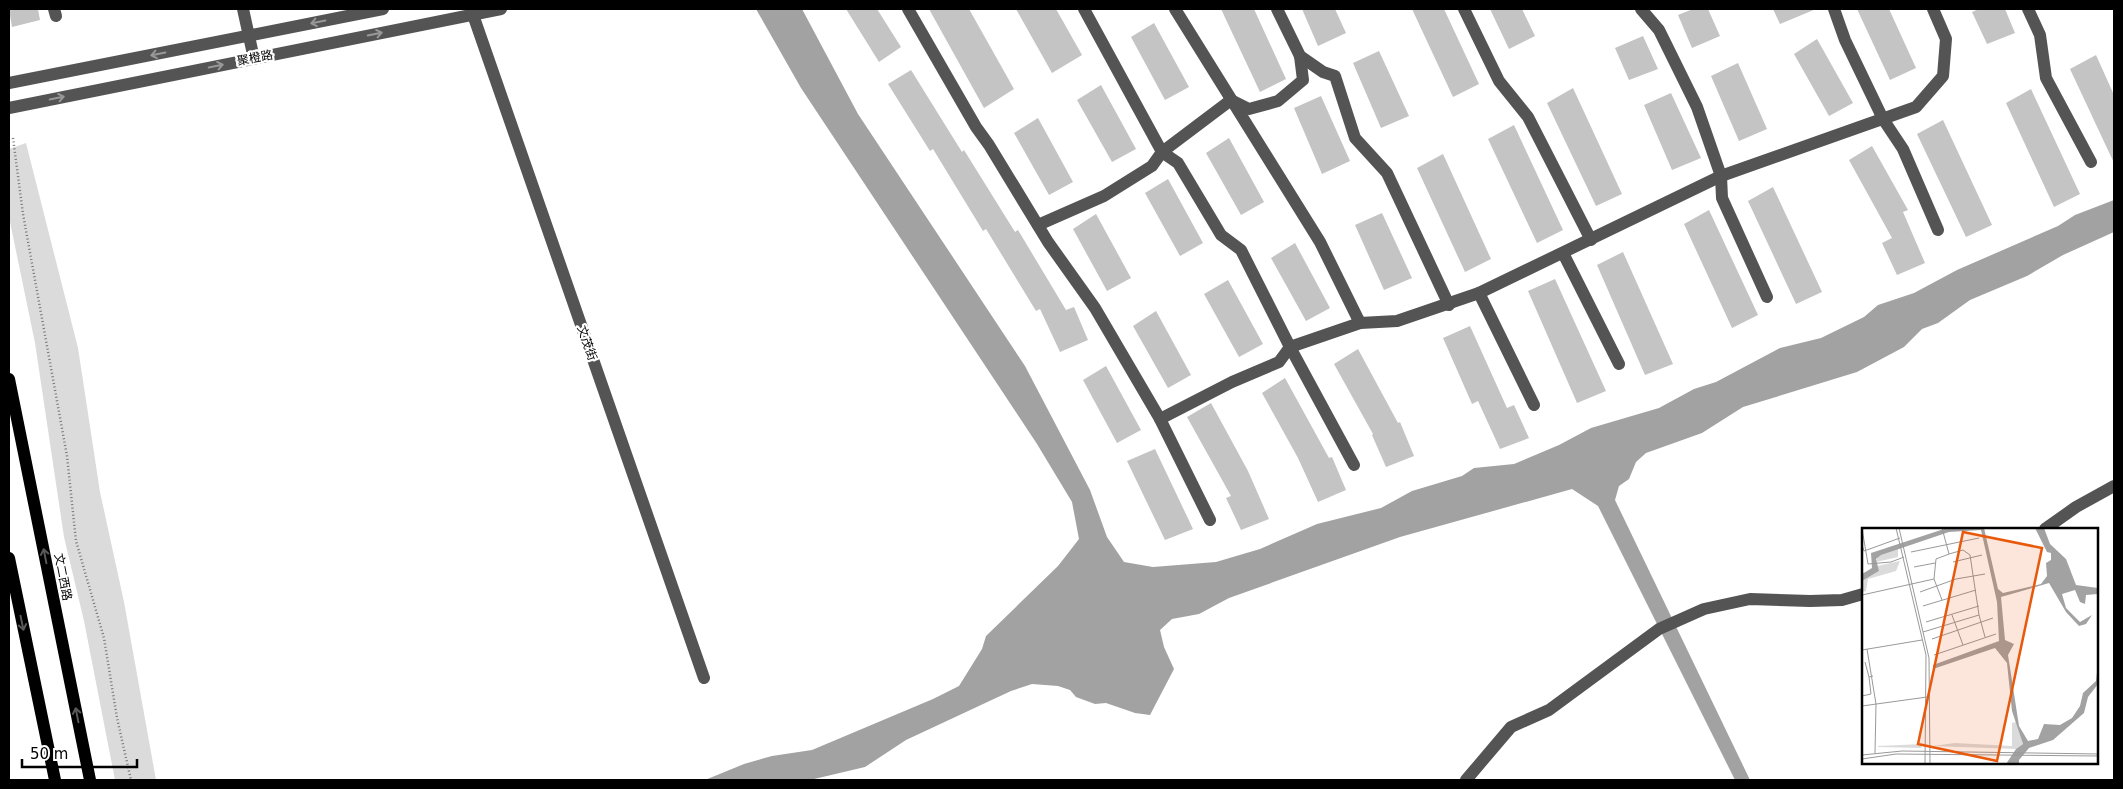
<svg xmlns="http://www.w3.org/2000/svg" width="2123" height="789" font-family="'DejaVu Sans','Noto Sans SC',sans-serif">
	<rect width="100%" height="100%" fill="#fff"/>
	<polygon fill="#dbdbdb" points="26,143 78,348 100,492 124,602 156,780 115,780 84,621 64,537 35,343 9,217 9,149"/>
	<polygon fill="#a2a2a2" points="756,9 802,9 858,114 1025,366 1090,490 1107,537 1124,562 1153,567 1216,562 1260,549 1317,524 1381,508 1412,491 1462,476 1474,468 1514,464 1559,445 1591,428 1659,408 1694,389 1716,382 1780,348 1821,338 1864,317 1878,305 1914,293 1957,270 2058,226 2075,215 2114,200 2114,232 2063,255 2027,276 1970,300 1938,323 1922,329 1904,347 1857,372 1743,407 1702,433 1646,453 1636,462 1629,479 1619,486 1615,500 1750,780 1735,780 1598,506 1572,489 1400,537 1229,598 1199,614 1172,619 1160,630 1164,647 1174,669 1150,715 1135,713 1106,703 1095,704 1076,697 1070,690 1058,686 1032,684 1011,691 906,740 865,767 810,780 705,780 744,764 772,756 812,750 933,699 959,686 982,649 986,636 1058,566 1079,539 1072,502 1037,444 801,88"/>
	<g fill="#c4c4c4">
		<polygon points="9,9 38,9 40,20 12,27"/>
		<polygon points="846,9 877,9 901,47 879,62"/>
		<polygon points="929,9 969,9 1014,89 984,108"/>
		<polygon points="1016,9 1056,9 1082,55 1052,73"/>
		<polygon points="1221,9 1254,9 1286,79 1260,92"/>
		<polygon points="1302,9 1335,9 1346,33 1318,46"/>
		<polygon points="1412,9 1444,9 1479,84 1453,97"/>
		<polygon points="1490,9 1522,9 1535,36 1509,49"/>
		<polygon points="1693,9 1708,9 1720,36 1692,48 1678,15"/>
		<polygon points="1773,9 1816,9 1780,24"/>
		<polygon points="1857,9 1889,9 1916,68 1890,80"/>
		<polygon points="1979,9 2005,9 2015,33 1987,44 1972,12"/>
		<polygon points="1154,23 1189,87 1165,100 1131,37"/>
		<polygon points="1643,36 1658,69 1629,80 1615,48"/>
		<polygon points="1817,39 1853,103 1829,116 1794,54"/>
		<polygon points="1379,51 1409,116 1381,128 1353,63"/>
		<polygon points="2096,55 2114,95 2114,163 2070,69"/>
		<polygon points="1738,63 1767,129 1739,141 1711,76"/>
		<polygon points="911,70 962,152 964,150 1015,232 1018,230 1066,310 1074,307 1088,340 1060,352 1040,309 1036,311 986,229 983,231 933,149 930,151 888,84"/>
		<polygon points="1101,85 1136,149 1112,162 1077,100"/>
		<polygon points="1573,88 1622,194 1596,206 1547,103"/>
		<polygon points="2031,89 2080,194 2054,207 2006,103"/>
		<polygon points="1671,93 1701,158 1672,170 1644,105"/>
		<polygon points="1321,96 1350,161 1322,174 1294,108"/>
		<polygon points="1038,118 1073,182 1049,195 1014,133"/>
		<polygon points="1943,120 1992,225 1966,237 1917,134"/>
		<polygon points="1514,125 1563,230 1537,243 1488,139"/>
		<polygon points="1229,138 1264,202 1241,215 1206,153"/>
		<polygon points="1872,146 1908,210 1903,212 1925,263 1897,275 1882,243 1892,238 1849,160"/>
		<polygon points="1443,154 1491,259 1465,272 1417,168"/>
		<polygon points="1168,179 1203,243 1180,256 1145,193"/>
		<polygon points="1773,187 1822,292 1796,304 1748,201"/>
		<polygon points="1709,210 1758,315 1732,328 1684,224"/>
		<polygon points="1382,213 1412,278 1384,290 1355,225"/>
		<polygon points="1096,214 1131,278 1107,291 1073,229"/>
		<polygon points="1295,243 1330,308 1306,321 1271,258"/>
		<polygon points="1623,252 1673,364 1645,375 1597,265"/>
		<polygon points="1555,279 1606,391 1577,403 1528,291"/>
		<polygon points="1228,280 1263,344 1239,357 1204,294"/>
		<polygon points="1156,311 1191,375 1168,388 1133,326"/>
		<polygon points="1470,326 1507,408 1514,405 1529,438 1500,449 1478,401 1472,404 1443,338"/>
		<polygon points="1358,349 1398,423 1400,422 1414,456 1386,467 1372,435 1373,434 1334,364"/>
		<polygon points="1106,366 1141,430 1117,443 1083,380"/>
		<polygon points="1285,378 1329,458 1332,457 1346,490 1318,502 1298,458 1262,393"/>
		<polygon points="1211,403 1248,471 1269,519 1241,530 1226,498 1231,496 1187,417"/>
		<polygon points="1155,449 1193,529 1165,540 1127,461"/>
	</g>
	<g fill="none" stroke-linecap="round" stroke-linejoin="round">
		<polyline stroke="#767676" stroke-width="2.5" stroke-dasharray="1 2.5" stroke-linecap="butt" points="13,138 23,214 67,456 76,541 104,638 117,718 131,780"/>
		<g stroke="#545454" stroke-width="12">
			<polyline points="54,9 56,16"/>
			<polyline points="243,9 254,59"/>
			<polyline points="471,9 704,678"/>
			<polyline points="908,9 976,127 989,145 1048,242 1095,308 1160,419 1210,520"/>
			<polyline points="1084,9 1162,152 1178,163 1221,235 1241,250 1290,347 1354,465"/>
			<polyline points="1175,9 1320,242 1360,323 1397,321 1479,293 1721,176 1916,107 1943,76 1946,39 1933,9"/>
			<polyline points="1277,9 1300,56 1323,72 1335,76 1355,138 1387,173 1449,305"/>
			<polyline points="1464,9 1499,81 1528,117 1591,240"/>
			<polyline points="1641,9 1659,30 1697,107 1721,176 1722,198 1767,297"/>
			<polyline points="1834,9 1845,40 1883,119 1903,149 1938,230"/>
			<polyline points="2028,9 2040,35 2046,78 2091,162"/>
			<polyline points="9,83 383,9"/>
			<polyline points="9,108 501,9"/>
			<polyline points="1038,225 1104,196 1152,166 1162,152 1231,100 1249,109 1278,101 1303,80 1300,56"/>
			<polyline points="1563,253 1619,364"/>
			<polyline points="1479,293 1534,405"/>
			<polyline points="1160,419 1232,382 1279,362 1290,347 1360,323"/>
			<polyline points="2045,529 2076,507 2114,486"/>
			<polyline points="1466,780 1511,727 1549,710 1659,629 1704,609 1750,599 1810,601 1842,600 1863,594"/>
		</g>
		<g stroke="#000" stroke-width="12">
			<polyline points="9,379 90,780"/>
			<polyline points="9,558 55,780"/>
		</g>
	</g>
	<defs><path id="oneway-shaft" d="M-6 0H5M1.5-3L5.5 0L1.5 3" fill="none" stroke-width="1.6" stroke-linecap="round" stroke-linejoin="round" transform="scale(1.25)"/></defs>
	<g stroke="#989898">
		<use href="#oneway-shaft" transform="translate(318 22) rotate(169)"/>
		<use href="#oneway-shaft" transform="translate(375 34) rotate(-11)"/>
		<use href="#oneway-shaft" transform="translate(158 54) rotate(169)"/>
		<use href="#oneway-shaft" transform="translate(216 66) rotate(-11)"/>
		<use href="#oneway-shaft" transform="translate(57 98) rotate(-11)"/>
	</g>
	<g stroke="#595959">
		<use href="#oneway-shaft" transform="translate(45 556) rotate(-101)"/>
		<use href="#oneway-shaft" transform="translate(22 623) rotate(78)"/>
		<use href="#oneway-shaft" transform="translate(77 715) rotate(-101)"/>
	</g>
	<g text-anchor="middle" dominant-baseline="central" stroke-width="4.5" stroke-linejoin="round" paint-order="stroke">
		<g font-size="12" fill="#000" stroke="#fff">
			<text transform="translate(255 58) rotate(-11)">聚橙路</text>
			<text transform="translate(587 343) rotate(71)">文茂街</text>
			<text transform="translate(63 577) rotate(79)">文二西路</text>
		</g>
	</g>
	<g transform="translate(1862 528)">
		<rect width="236" height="236" fill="#fff"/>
		<path d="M36,20V29L14,34L16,28ZM38,33L34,43L6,51L4,63L0,64V53L17,43L15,38ZM154,194L161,216L154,221L71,218L93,215L150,218V195ZM61,216L59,220L16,219V218Z" fill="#dbdbdb"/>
		<path d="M85,0H122L136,61L141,65L179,56L185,48L184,35L189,32V25L185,24L173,0H182L188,16L204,31L214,57L236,60V66L224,67L223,76L218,74L213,62L200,66L204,80L218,94L230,87L224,96L217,98L204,84L187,55L139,69L143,112L152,116L146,127L157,198L166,213L176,211L182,196L198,197L210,190L218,178L221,165L234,153L236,135V156L226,169L222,185L191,212L167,220L157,232V236H144L154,221L161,216L150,183L145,135L133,120L71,141V137L137,113L135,74L119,2L87,4L19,27L14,31L17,43L0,53V46L10,40L9,25Z" fill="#a2a2a2"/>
		<path fill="none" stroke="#999" stroke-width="1" d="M34,0L64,127L63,236M37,0L67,130L68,236M0,1L6,36L29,34L42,29M0,17L2,23L38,10M49,24L117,10M91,34L120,27M52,39L73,35M72,51L80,72M58,64L94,51L123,46M0,67L72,51L74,31L87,26M61,78L114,62M90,87L101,117M117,87L123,109M64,94L117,78M61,104L117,87L108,27L101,22L87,26L80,0M70,111L131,90M5,121L14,176L13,225M0,122L60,112M72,127L134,106M3,134L7,149M0,168L9,166L7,149L11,148M0,178L65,169M0,227L40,223L237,226M0,231L34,226L237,228"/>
		<path fill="#e8590c" fill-opacity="0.15" stroke="#e8590c" stroke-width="2.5" d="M101,4L180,20L135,233L56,216Z"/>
		<rect width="236" height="236" fill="none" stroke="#000" stroke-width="2.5"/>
	</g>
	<rect width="2123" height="789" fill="none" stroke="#000000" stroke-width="20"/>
	<path d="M22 759v8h115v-8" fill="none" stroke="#000000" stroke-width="2.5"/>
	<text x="30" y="759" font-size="15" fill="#000000" stroke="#ffffff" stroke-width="4" paint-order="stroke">50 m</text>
</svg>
